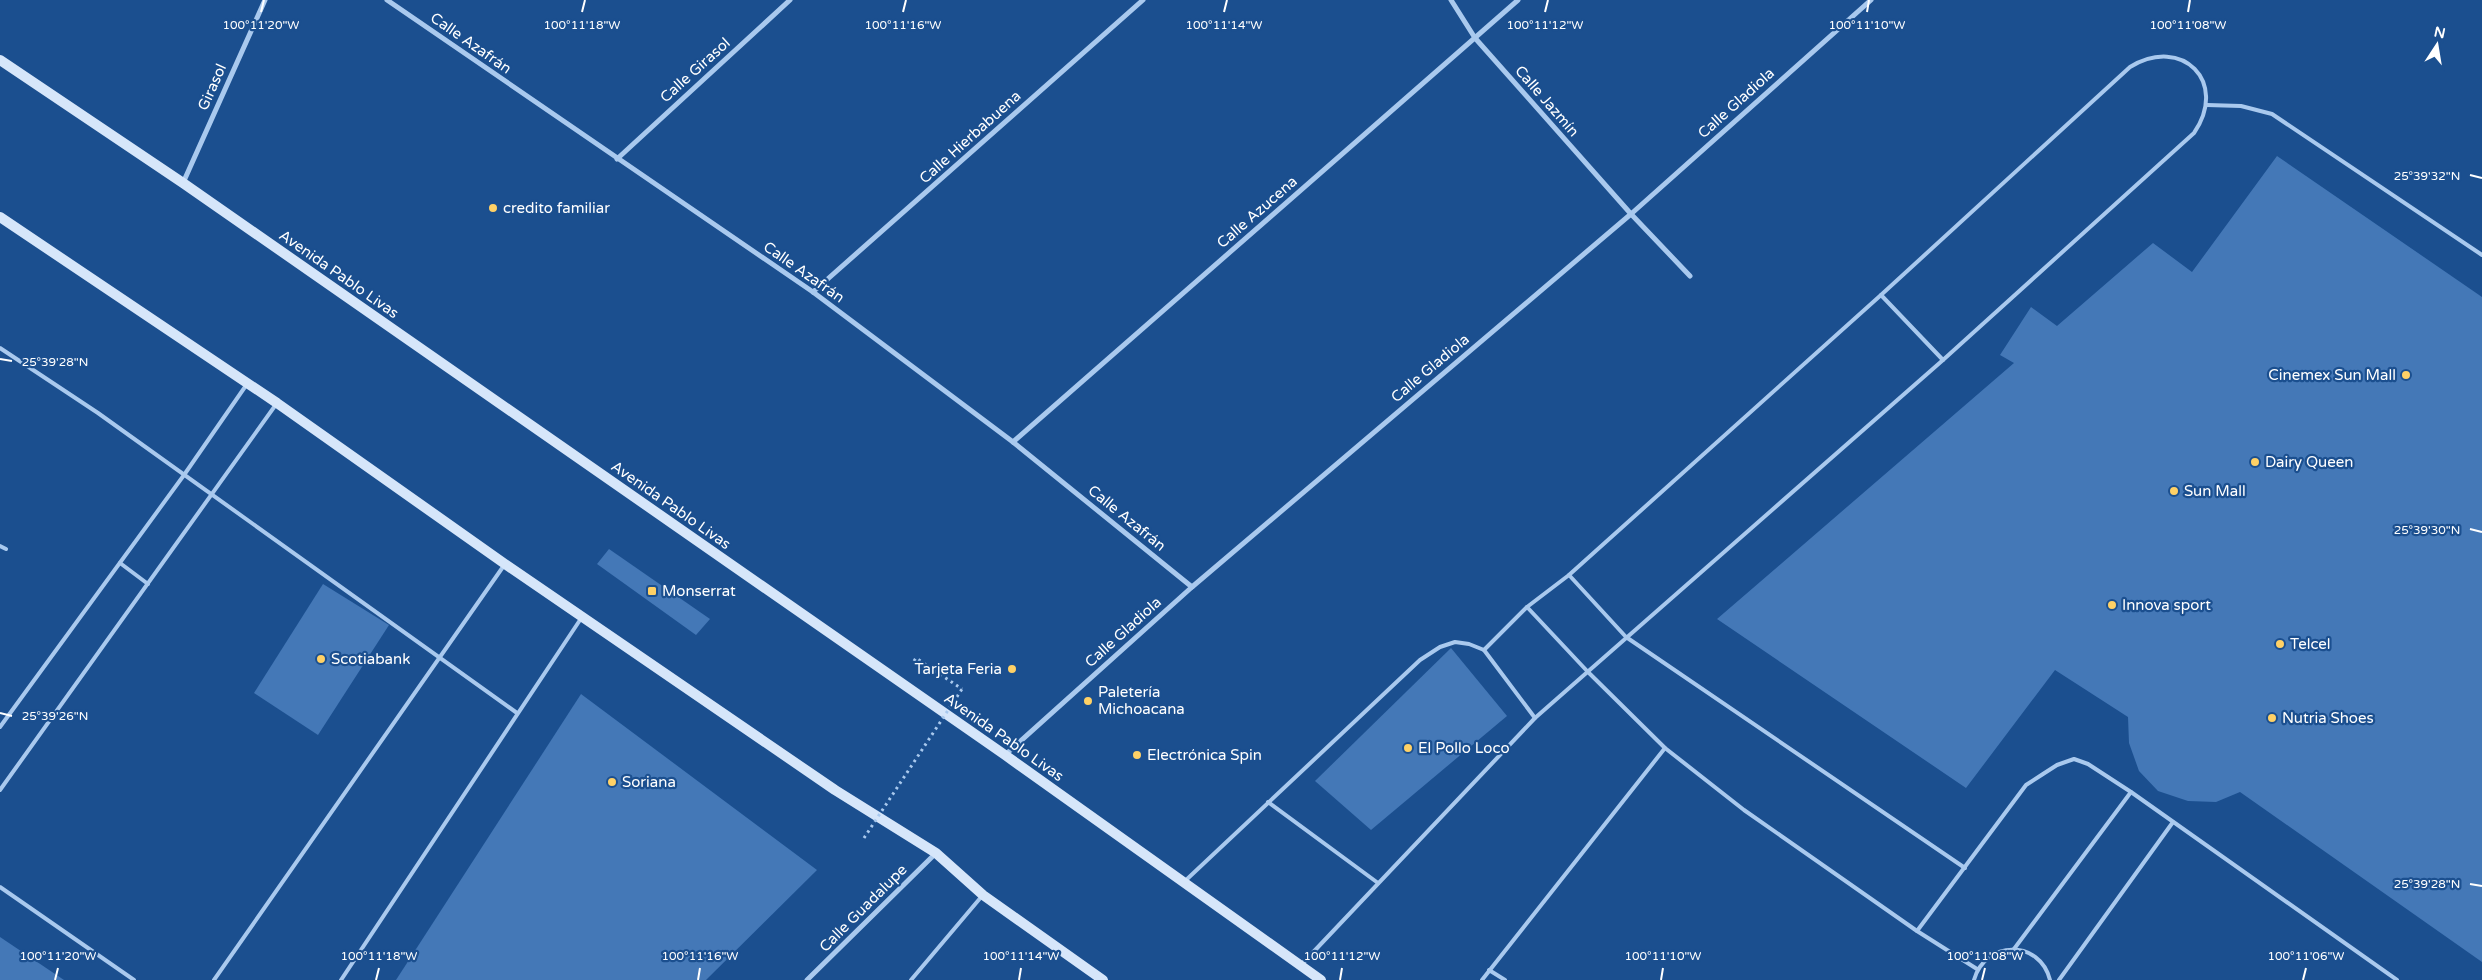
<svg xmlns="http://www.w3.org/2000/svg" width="2482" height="980" font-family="'Varela Round',sans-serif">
	<rect width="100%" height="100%" fill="#1b4f8f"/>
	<g fill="#4478b7">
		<polygon points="2277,156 2482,297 2482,962 2240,792 2216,802 2188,801 2158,791 2139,771 2129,743 2128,717 2055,670 1966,788 1717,619 2014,363 2000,355 2031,307 2057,326 2153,243 2192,272"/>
		<polygon points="609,549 710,619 696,635 597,564"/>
		<polygon points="323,584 389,625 318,735 254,693"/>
		<polygon points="1451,648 1507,716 1371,830 1315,781"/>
		<polygon points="581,694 817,870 706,980 396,980"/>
		<polygon points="0,937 64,980 0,980"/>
	</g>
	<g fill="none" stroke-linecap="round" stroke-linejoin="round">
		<polyline stroke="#a9c9ee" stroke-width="3" stroke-dasharray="2.5 4" stroke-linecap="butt" points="914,661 916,658 962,689"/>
		<g stroke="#a9c9ee" stroke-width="4">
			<polyline points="2207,105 2241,106 2272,114 2482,255"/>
			<polyline points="1881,295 1943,360"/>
			<polyline points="0,348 98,413 517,713"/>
			<polyline points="0,546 6,549"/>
			<polyline points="120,563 148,584"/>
			<polyline points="1569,575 1626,637 1965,868"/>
			<polyline points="1527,607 1588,672 1665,748 1744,810 1917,931 1977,969"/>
			<polyline points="0,727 184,475 247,384"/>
			<polyline points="0,790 277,403"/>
			<polyline points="1268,802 1378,883"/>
			<polyline points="1185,881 1420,660 1440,647 1455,642 1469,644 1484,650 1535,718"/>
			<polyline points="0,887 134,980"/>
			<polyline points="1917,931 2026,785 2043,774 2057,765 2074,759 2088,764 2131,792 2397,980"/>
			<polyline points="2014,949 2131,792"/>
			<path d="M1301,965L1535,718L1943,360L2194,133C2229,82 2182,35 2130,67L1881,295L1569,575L1527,607L1484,650"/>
			<polyline points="1489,970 1505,980"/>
			<polyline points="214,980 505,564"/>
			<polyline points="341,980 582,617"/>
			<polyline points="911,980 982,896"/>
			<polyline points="1482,980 1665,748"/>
			<path d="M1974,980C1985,940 2040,939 2050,980"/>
			<polyline points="2059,980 2173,822"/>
		</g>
		<g stroke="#a9c9ee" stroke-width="5">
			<polyline points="387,0 813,292 1013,442 1192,587"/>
			<polyline points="1451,0 1475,38 1631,214 1690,276"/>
			<polyline points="617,159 790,0"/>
			<polyline points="183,183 265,0"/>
			<polyline points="813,292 1143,0"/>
			<polyline points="1013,442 1518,0"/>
			<polyline points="1005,755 1192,587 1631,214 1871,0"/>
			<polyline points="807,980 936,853"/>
		</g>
		<g stroke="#d6e6fa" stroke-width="10">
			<polyline points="0,60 183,183 1005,755 1321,980"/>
			<polyline points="0,217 277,403 505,564 835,790 936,853 983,895 1103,980"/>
		</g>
		<polyline stroke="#a9c9ee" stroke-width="3" stroke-dasharray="2.5 4" stroke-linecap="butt" points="864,838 962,689"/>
	</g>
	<path fill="none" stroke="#fff" stroke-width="2" d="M261,12L264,0M582,12L585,0M903,12L906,0M1224,12L1227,0M1545,12L1548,0M1867,12L1869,0M2188,12L2190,0M2470,175L2482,178M0,359L12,361M2470,529L2482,532M0,713L12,716M2470,884L2482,886M55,980L58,968M376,980L379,968M698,980L700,968M1019,980L1021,968M1340,980L1342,968M1661,980L1663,968M1982,980L1985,968M2303,980L2306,968"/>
	<g fill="#ffd166" stroke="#1b4f8f" stroke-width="2">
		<circle cx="493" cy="208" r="5"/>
		<circle cx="2406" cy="375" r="5"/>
		<circle cx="2255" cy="462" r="5"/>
		<circle cx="2174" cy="491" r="5"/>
		<rect x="647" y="586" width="10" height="10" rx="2.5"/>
		<circle cx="2112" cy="605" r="5"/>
		<circle cx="2280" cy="644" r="5"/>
		<circle cx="321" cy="659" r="5"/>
		<circle cx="1012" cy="669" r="5"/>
		<circle cx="1088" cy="701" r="5"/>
		<circle cx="2272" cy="718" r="5"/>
		<circle cx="1408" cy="748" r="5"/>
		<circle cx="1137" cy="755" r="5"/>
		<circle cx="612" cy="782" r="5"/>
	</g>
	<g text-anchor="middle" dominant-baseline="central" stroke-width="4.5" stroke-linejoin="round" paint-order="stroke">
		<g font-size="15" fill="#fff" stroke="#1b4f8f">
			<text transform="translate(471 43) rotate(35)">Calle Azafrán</text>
			<text transform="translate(695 70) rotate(-42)">Calle Girasol</text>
			<text transform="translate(212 87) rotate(-66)">Girasol</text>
			<text transform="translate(1547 101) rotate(49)">Calle Jazmín</text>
			<text transform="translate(1736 103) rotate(-42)">Calle Gladiola</text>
			<text transform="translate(970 137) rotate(-42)">Calle Hierbabuena</text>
			<text transform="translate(1257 212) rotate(-41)">Calle Azucena</text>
			<text transform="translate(804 272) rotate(35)">Calle Azafrán</text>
			<text transform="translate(339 274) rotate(35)">Avenida Pablo Livas</text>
			<text transform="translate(1430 368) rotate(-40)">Calle Gladiola</text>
			<text transform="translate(671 505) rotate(35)">Avenida Pablo Livas</text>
			<text transform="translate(1127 518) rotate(39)">Calle Azafrán</text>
			<text transform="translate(1123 632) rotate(-42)">Calle Gladiola</text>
			<text transform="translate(1004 737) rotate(35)">Avenida Pablo Livas</text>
			<text transform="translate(863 908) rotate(-45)">Calle Guadalupe</text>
		</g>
		<g font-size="15" fill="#fff" stroke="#1b4f8f" text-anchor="start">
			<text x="503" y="208">credito familiar</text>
			<text x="2396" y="375" text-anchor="end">Cinemex Sun Mall</text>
			<text x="2265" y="462">Dairy Queen</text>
			<text x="2184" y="491">Sun Mall</text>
			<text x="662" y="591">Monserrat</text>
			<text x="2122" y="605">Innova sport</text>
			<text x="2290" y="644">Telcel</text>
			<text x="331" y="659">Scotiabank</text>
			<text x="1002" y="669" text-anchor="end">Tarjeta Feria</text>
			<text x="1098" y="692">Paletería<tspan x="1098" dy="17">Michoacana</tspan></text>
			<text x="2282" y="718">Nutria Shoes</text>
			<text x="1418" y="748">El Pollo Loco</text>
			<text x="1147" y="755">Electrónica Spin</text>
			<text x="622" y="782">Soriana</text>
		</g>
	</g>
	<g font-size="12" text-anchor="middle" fill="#fff" stroke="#1b4f8f" stroke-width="4.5" stroke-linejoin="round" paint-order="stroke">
		<text x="261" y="29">100°11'20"W</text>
		<text x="582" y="29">100°11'18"W</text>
		<text x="903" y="29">100°11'16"W</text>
		<text x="1224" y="29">100°11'14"W</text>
		<text x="1545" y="29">100°11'12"W</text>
		<text x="1867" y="29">100°11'10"W</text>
		<text x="2188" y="29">100°11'08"W</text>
		<text x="2427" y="180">25°39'32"N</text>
		<text x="55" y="366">25°39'28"N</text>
		<text x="2427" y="534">25°39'30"N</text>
		<text x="55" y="720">25°39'26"N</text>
		<text x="2427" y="888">25°39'28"N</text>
		<text x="58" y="960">100°11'20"W</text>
		<text x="379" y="960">100°11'18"W</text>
		<text x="700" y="960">100°11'16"W</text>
		<text x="1021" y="960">100°11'14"W</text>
		<text x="1342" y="960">100°11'12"W</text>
		<text x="1663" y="960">100°11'10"W</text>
		<text x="1985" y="960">100°11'08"W</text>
		<text x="2306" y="960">100°11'06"W</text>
	</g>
	<g transform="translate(2437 45) rotate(12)" stroke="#1b4f8f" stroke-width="4" paint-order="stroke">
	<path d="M0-4L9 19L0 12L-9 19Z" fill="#ffffff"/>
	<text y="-8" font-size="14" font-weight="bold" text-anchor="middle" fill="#ffffff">N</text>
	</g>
</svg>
